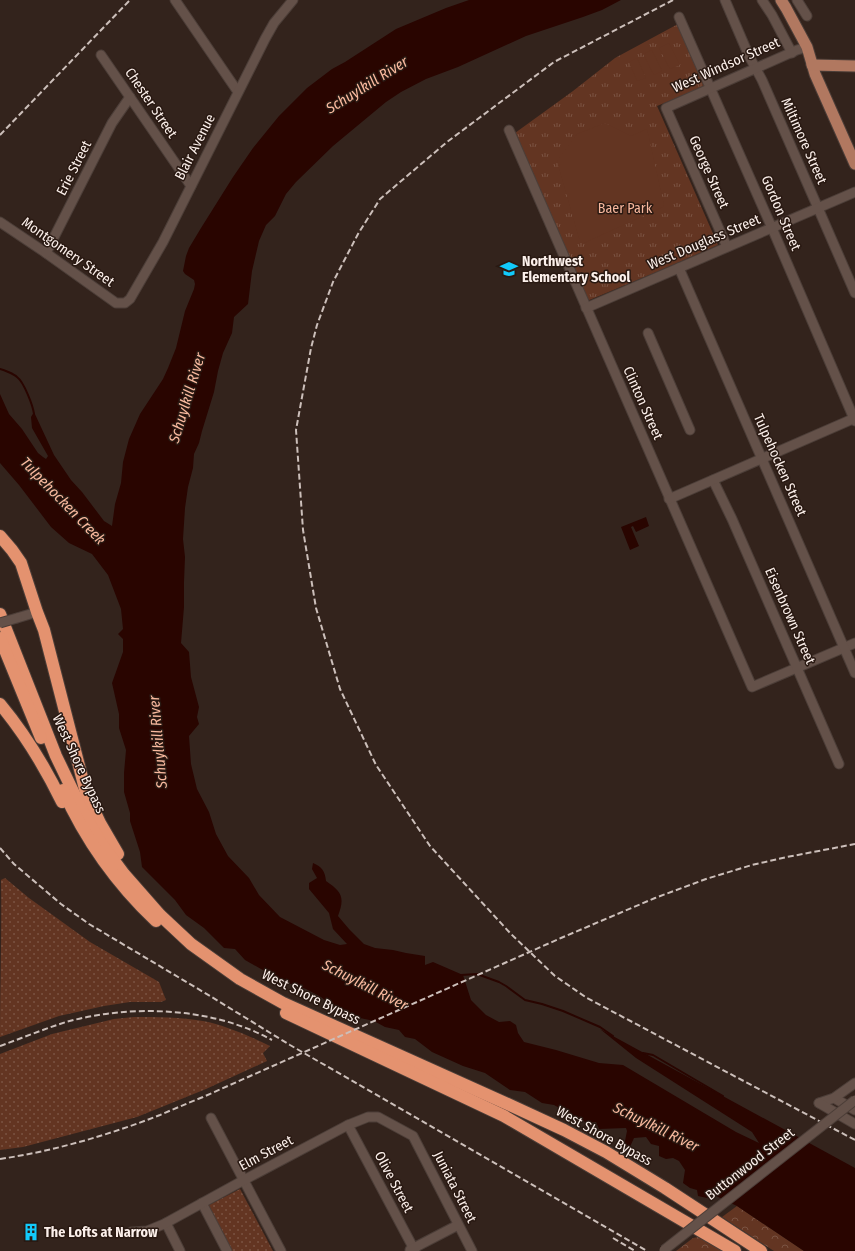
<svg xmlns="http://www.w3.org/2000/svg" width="855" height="1251" font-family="'Fira Sans Condensed',sans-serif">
	<defs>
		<pattern id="grass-dots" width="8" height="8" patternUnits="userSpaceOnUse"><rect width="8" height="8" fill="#633522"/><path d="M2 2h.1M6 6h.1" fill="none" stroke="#7a5342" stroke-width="1.8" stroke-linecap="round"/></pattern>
		<pattern id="forest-crowns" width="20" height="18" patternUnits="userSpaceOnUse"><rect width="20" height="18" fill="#633522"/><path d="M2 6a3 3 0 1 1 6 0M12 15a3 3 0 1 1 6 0" fill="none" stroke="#7a5342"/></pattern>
		<pattern id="park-tufts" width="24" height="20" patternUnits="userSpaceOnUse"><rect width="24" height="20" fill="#633522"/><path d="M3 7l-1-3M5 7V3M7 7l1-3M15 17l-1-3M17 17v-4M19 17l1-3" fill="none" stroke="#7a5342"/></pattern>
	</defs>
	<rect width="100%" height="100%" fill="#33231c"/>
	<g fill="url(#grass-dots)">
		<path d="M5,878L29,898L90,942L159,982L166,1000L161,1002H130L104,1006L59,1016L0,1037C0,984 2,932 1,880Z"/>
		<path d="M134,1017C157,1017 180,1017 203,1021C224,1025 250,1036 270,1046L263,1053L267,1061L206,1089L137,1117L23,1147L0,1150V1054L52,1034L114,1019Z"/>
		<polygon points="240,1189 273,1251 232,1251 207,1206"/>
	</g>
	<g fill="url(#forest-crowns)">
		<polygon points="737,1206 804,1251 774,1251 722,1217"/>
		<polygon points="698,1237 724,1251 676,1251 693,1238"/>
	</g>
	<polygon fill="url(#park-tufts)" points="678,24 705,86 657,106 718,245 661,270 587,301 515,133 573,91 615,58"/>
	<g fill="#633522">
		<polygon points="669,43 680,65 670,69 659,48"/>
		<polygon points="652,50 662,71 654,75 643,54"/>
		<polygon points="637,58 646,78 637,81 629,62"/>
		<polygon points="605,123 631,136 647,129 664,205 663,207 584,243 579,238 557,161 577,134"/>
	</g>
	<g fill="#290500">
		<path d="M469,0H621L602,10L583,17L526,36L458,67L426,79L401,92L386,102L333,146L296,182L286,194L275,216L266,225L259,241L252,271L248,304L234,317L232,333L223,353L218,371L214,392L202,431L199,443L194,454L193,468L188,487L185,508L183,539L185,557L184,582V607L181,643L189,652L191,677L199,707L197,717L199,724L189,736L191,764L197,789L209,812L216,834L228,856L249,878L259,895L280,917L324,940L340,945L347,944L333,929L329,913L309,889V883L317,878L312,869L313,863C322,867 325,871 326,881C342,892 345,897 338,916L349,929L364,944L375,948L393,950L406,953L425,956V965L433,962L463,975L471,1000L486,1015L499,1022L510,1021L516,1025L518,1033L524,1042L556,1050L599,1063L623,1065L736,1132L759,1143L752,1132L636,1058L600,1029L855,1168V1251H804L737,1206L714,1195L707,1198L698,1196L697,1190L690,1188L683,1183L685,1170L679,1161L673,1158L666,1159L659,1156V1146L651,1144L646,1137L634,1138L629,1149H626L624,1146L627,1131L626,1128L599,1129L596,1122L587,1123L554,1105L542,1103L525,1092L510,1090L485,1073L463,1066L432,1052L415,1039L405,1037L399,1030L385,1027L374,1021L360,1018L336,1009L321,997L306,989L282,981L245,960L235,949L224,948L204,928L186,915L175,900L142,867L140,852L130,821V813L124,792V773L126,750L119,728V714L112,683L123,652V639L118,634L123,629L121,609L108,575L92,554L69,543L51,527L19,485L0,463V394L9,414L22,429L38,453L43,457L46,459L48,456L32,428L31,417L34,412L54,455L71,480L82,492L104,521L112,526L115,504L121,483L123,462L129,439L140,414L163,379L168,368L176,348L185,311L194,289L195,284L194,280L185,274L183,271L186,256L189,248L201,228L233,177L253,148L279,116L307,88L332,69L345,62L396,29L446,8Z"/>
		<polygon points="646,517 649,526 636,532 633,526 631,527 639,546 630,550 621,527"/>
	</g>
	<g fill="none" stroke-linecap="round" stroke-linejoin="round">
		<g stroke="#290500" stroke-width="2">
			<path d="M0,369C4,370 14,374 17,377C24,382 33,406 34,414"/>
			<polyline points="461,975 477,974 499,982 506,986 525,1000 542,1004 563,1011 600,1027 613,1036"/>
			<polyline points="643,1053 653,1055 723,1096"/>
		</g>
		<g stroke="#4c3e38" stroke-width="11">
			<g id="minor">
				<polyline points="175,0 238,92"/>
				<polyline points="725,0 749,56 762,80 818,208 855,293"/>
				<polyline points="762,0 772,15 792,53"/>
				<polyline points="797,0 807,16"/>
				<polyline points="679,17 772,228 855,421"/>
				<polyline points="101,55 191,186"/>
				<polyline points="509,130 752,687 855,643"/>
				<polyline points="0,222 46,253 116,303 125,303 130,299 163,242 265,39 274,23 293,0"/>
				<polyline points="727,247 666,108 797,50 807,47"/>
				<polyline points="46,253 112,123 130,97"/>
				<polyline points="679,268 855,673"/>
				<polyline points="586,308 855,192"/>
				<polyline points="648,333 690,430"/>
				<polyline points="713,480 732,519 839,764"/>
				<polyline points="669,499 855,418"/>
				<polyline points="17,618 37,612"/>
				<polyline points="834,1098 855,1110"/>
				<polyline points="819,1103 834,1098 855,1083"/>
				<polyline points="819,1103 855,1124"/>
				<polyline points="211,1118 281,1251"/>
				<polyline points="348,1125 415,1251"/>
				<polyline points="202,1203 227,1251"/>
				<polyline points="166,1223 180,1251"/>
				<polyline points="131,1232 147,1231 164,1224 244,1180 348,1125 368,1117 378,1117 413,1136 472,1251"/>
				<polyline points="410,1250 458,1225"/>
			</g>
		</g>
		<g stroke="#4c3e38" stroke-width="13">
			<g id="major">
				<polyline points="781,0 786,8 807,47 815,74 855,164"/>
				<polyline points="812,65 855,66"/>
			</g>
		</g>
		<g stroke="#4c3e38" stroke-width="14">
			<g id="highway">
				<polyline points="0,536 12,550 21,563 37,612 44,630 86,793 100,823 118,854"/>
				<polyline points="0,614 56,756 83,812 101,843 124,874 160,915 191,944 240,979 283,1003 512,1106 564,1130 606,1152 665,1188 761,1251"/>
				<polyline points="0,638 41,738"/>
				<path d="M0,704C25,734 45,767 62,802"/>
				<path d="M63,790C85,839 117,884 156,921"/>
				<polyline points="286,1013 504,1116 735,1251"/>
			</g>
		</g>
		<use href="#minor" stroke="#645149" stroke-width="9"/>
		<use href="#major" stroke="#b17860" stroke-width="11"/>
		<use href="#highway" stroke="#e4926f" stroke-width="12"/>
		<g stroke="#ccbfba" stroke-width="2" stroke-dasharray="6 3" stroke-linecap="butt">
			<polyline points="673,0 554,62 447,142 380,199 358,234 333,282 317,325 311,348 296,430 303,530 316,608 340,689 376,765 430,846 511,934 555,976 587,998 855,1140"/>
			<polyline points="0,135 130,0"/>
			<polyline points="0,848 14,864 61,904 89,924 210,996 290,1045 647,1251"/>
			<path d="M0,1046C22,1038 44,1029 66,1022C132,1004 212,1007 272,1040"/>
			<path d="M0,1159C54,1151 109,1135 160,1115C174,1109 188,1103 203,1097L561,938L655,898L706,879L752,865L787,857L855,844"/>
			<polyline points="613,1238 635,1251"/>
		</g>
		<g stroke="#4c3e38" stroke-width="11" stroke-linecap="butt">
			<g id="minor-bridge">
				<polyline points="0,623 17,618"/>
				<polyline points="664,1250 855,1100"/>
			</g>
		</g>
		<use href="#minor-bridge" stroke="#645149" stroke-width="9"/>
	</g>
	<defs>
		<g id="school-bare" transform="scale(1.38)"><path d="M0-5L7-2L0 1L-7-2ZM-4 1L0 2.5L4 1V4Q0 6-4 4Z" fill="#12cafb" stroke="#291912" stroke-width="2.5" paint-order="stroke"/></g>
		<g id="building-bare" transform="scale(1.38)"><path d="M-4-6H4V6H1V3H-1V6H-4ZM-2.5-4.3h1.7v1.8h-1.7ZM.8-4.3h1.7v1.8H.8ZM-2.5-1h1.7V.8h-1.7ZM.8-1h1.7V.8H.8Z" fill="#12cafb" stroke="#291912" stroke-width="2.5" paint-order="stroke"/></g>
	</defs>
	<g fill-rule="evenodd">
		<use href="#school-bare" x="509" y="269"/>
		<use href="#building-bare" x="31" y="1232"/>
	</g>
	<g text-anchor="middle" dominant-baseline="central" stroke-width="3" stroke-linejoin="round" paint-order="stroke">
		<g font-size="14" fill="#fcf0eb" stroke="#291912">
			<text transform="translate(726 65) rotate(-24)">West Windsor Street</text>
			<text transform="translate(151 103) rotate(56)">Chester Street</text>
			<text transform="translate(804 141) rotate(66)">Miltimore Street</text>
			<text transform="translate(195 147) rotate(-63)">Blair Avenue</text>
			<text transform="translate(74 168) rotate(-63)">Erie Street</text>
			<text transform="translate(709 172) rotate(66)">George Street</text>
			<text transform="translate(781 213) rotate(67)">Gordon Street</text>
			<text transform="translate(704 242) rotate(-23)">West Douglass Street</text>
			<text transform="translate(68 252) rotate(35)">Montgomery Street</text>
			<text transform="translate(643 403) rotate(66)">Clinton Street</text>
			<text transform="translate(780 465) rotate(66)">Tulpehocken Street</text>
			<text transform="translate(790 616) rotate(66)">Eisenbrown Street</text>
			<text transform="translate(79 764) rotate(65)">West Shore Bypass</text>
			<text transform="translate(311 997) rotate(26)">West Shore Bypass</text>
			<text transform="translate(604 1136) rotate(29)">West Shore Bypass</text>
			<text transform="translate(266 1153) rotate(-28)">Elm Street</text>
			<text transform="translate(750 1164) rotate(-38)">Buttonwood Street</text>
			<text transform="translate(394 1182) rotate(62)">Olive Street</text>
			<text transform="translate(455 1187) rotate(63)">Juniata Street</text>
		</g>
		<g font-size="14" fill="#f7b79d" stroke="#291912">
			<text x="625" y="208">Baer Park</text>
		</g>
		<g font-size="14" font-weight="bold" fill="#fcf0eb" stroke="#291912" text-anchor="start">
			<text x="522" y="261">Northwest<tspan x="522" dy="16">Elementary School</tspan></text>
			<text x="44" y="1232">The Lofts at Narrow</text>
		</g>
		<g font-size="15" font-style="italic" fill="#faba9f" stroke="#291912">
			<text transform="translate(367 85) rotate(-32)">Schuylkill River</text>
			<text transform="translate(187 398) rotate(-73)">Schuylkill River</text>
			<text transform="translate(63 501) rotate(46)">Tulpehocken Creek</text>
			<text transform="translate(158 742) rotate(-95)">Schuylkill River</text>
			<text transform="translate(365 985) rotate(27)">Schuylkill River</text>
			<text transform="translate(656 1127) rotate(26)">Schuylkill River</text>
		</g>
	</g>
</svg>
